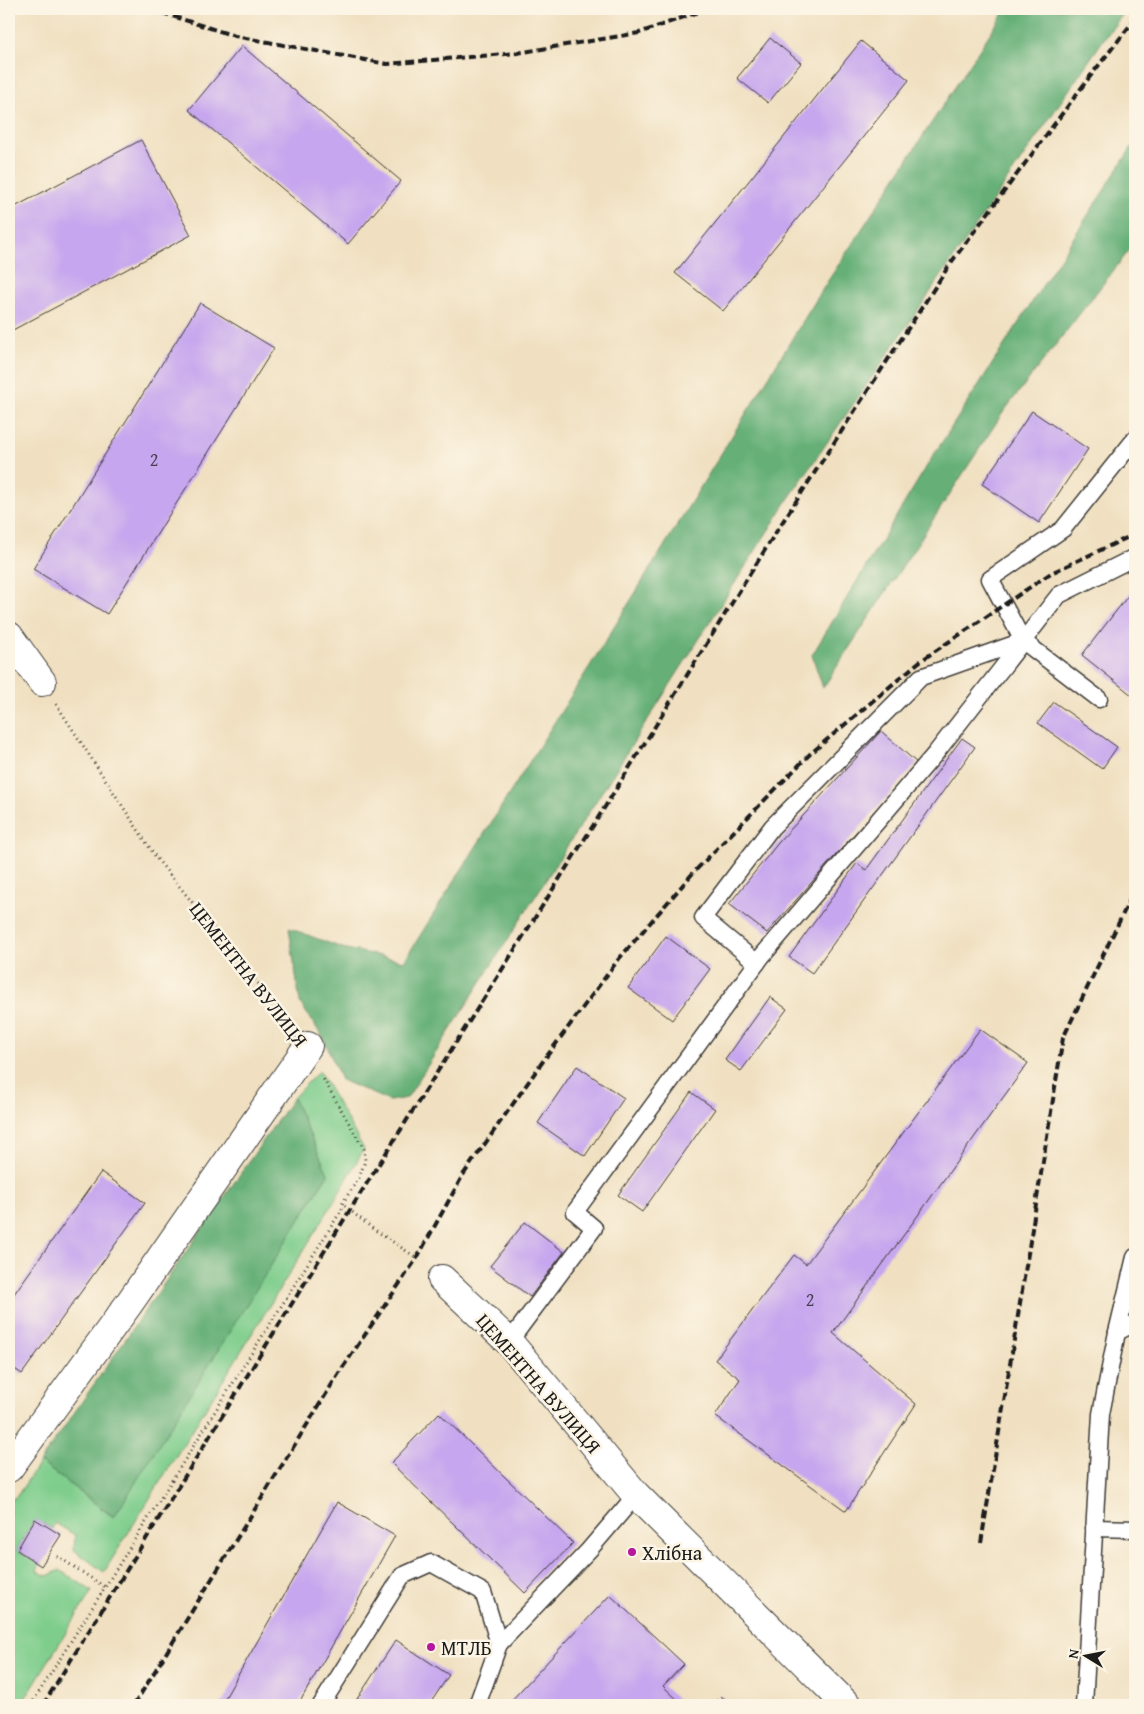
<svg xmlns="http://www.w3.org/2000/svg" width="1144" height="1714" font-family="'Gentium Book Plus',serif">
	<rect width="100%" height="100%" fill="#fcf5e5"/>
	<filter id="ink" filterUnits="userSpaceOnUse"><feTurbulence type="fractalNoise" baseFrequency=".02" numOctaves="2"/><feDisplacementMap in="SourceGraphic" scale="10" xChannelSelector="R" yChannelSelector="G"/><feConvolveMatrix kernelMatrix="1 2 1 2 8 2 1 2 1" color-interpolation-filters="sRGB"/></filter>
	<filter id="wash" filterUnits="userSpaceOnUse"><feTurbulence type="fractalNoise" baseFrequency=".0096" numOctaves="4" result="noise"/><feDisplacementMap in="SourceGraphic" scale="20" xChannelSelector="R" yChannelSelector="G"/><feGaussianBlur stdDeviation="1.12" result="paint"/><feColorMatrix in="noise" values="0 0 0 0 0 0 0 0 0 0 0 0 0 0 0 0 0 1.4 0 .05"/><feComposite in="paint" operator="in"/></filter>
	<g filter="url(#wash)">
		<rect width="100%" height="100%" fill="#f0e0c1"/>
		<polygon fill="#7ecd8c" stroke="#4d7454" points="319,1071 364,1149 335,1200 104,1572 74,1550 75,1535 55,1523 52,1529 35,1519 17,1550 39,1564 37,1571 47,1576 60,1570 92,1591 21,1705 9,1705 9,1501 17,1496 40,1462 113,1517 328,1174 293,1098"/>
		<g fill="#66b078" stroke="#41664a">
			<polygon points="1006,9 1127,9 1104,39 789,498 407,1098 389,1101 341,1080 324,1039 300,1003 289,928 342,948 404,961 605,642 824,287"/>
			<polygon points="1135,142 1135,243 1004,411 823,688 812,655 933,456"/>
			<polygon points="293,1098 328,1174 114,1517 40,1462"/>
		</g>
		<g id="blocks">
			<g fill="#c6a6ee">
				<polygon points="770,38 801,63 768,103 737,78"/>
				<polygon points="861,41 909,80 723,311 675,273"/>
				<polygon points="242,46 401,181 348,244 189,110"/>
				<polygon points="141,140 191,235 9,332 9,210"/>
				<polygon points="200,303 274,348 107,614 33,569"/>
				<polygon points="1032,411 1088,449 1039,523 982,484"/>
				<polygon points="1134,588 1135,693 1133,696 1082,655"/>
				<polygon points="1054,702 1117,747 1102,769 1038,723"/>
				<polygon points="881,731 917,763 767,933 729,904 779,842"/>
				<polygon points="962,738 975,747 812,973 789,957 857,863 866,870"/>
				<polygon points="666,936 710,969 672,1020 628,988"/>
				<polygon points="770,997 787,1009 741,1071 725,1060"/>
				<polygon points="980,1029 1028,1063 833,1333 916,1404 846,1511 715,1416 740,1379 715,1360 794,1255 806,1264"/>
				<polygon points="577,1066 624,1098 585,1156 538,1123"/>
				<polygon points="691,1092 715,1109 642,1212 618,1195"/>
				<polygon points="101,1172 145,1203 22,1374 9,1365 9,1301"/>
				<polygon points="525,1222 564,1252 530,1297 490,1266"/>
				<polygon points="439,1413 573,1543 525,1593 391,1463"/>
				<polygon points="337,1502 395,1536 298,1705 221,1705"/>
				<polygon points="35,1519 61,1535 41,1566 17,1550"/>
				<polygon points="610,1595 684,1664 663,1686 683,1705 507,1705"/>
				<polygon points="396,1640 449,1675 429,1705 353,1705"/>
				<polygon points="721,1696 731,1705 712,1705"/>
			</g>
		</g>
	</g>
	<g filter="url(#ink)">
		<use href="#blocks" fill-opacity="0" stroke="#3c3935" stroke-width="1"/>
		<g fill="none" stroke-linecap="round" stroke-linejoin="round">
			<g stroke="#3c3935" stroke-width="19">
				<g id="lane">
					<polyline points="1023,641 990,579 1063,529 1135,439"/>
					<polyline points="757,963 703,918 772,827 921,677 1023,641 1099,699"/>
					<polyline points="1135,1257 1117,1332 1135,1323"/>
					<polyline points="509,1342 594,1228 575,1212 762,956 935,754 1059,595 1135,557"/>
					<polyline points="1094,1528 1135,1529"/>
					<polyline points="499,1644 589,1550 636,1495"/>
					<polyline points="321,1705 402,1576 431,1563 483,1592 499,1644 477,1705"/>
					<polyline points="1084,1705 1101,1414 1117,1332"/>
				</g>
			</g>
			<g stroke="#3c3935" stroke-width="30">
				<g id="street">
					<polyline points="9,636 42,682"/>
					<polyline points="442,1279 509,1342 636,1495 847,1705"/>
					<polyline points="9,1468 128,1305 308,1046"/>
				</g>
			</g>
			<g stroke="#3c3935" stroke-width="3" stroke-dasharray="1 4" stroke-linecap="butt">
				<polyline points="56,704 157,859 292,1025"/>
				<polyline points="321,1075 364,1149 365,1161 359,1178 342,1204 372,1228 420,1260"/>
				<polyline points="57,1556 105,1587"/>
				<polyline points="31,1705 344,1206"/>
			</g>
			<use href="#lane" stroke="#fff" stroke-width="16"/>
			<use href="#street" stroke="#fff" stroke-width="28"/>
			<g stroke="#1c1c1c" stroke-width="4" stroke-dasharray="8 4" stroke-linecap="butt">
				<polyline points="150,9 235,36 387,64 517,53 639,33 707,9"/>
				<polyline points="981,1543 1063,1038 1135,889"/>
				<polyline points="43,1705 350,1210 603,810 778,529 950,264 1085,83 1135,19"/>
				<polyline points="134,1705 339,1373 417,1258 463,1175 541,1064 618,960 693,873 810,754 919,662 1051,573 1135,534"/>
			</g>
		</g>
	</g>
	<g fill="#b5179e" stroke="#fcf5e5" stroke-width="2">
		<circle cx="632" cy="1552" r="5"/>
		<circle cx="431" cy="1647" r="5"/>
	</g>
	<g text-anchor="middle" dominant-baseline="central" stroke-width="5" stroke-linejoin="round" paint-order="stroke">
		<g font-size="18" fill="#463e50">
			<text x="154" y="459">2</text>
			<text x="810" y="1299">2</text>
		</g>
		<g font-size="20" fill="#1c1c1c" stroke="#fcf5e5">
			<text transform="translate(249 974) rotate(52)">ЦЕМЕНТНА ВУЛИЦЯ</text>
			<text transform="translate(539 1383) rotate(49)">ЦЕМЕНТНА ВУЛИЦЯ</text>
		</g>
		<g font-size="20" fill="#1c1c1c" stroke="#fcf5e5" text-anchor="start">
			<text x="642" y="1552">Хлібна</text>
			<text x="441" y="1647">МТЛБ</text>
		</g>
	</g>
	<rect width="1144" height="1714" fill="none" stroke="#fcf5e5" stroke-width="30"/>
	<g transform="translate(1086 1656) rotate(280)" stroke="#fcf5e5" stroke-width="4" paint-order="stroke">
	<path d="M0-4L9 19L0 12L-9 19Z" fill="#1c1c1c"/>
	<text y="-8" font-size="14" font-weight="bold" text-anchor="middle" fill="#1c1c1c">N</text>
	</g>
</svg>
